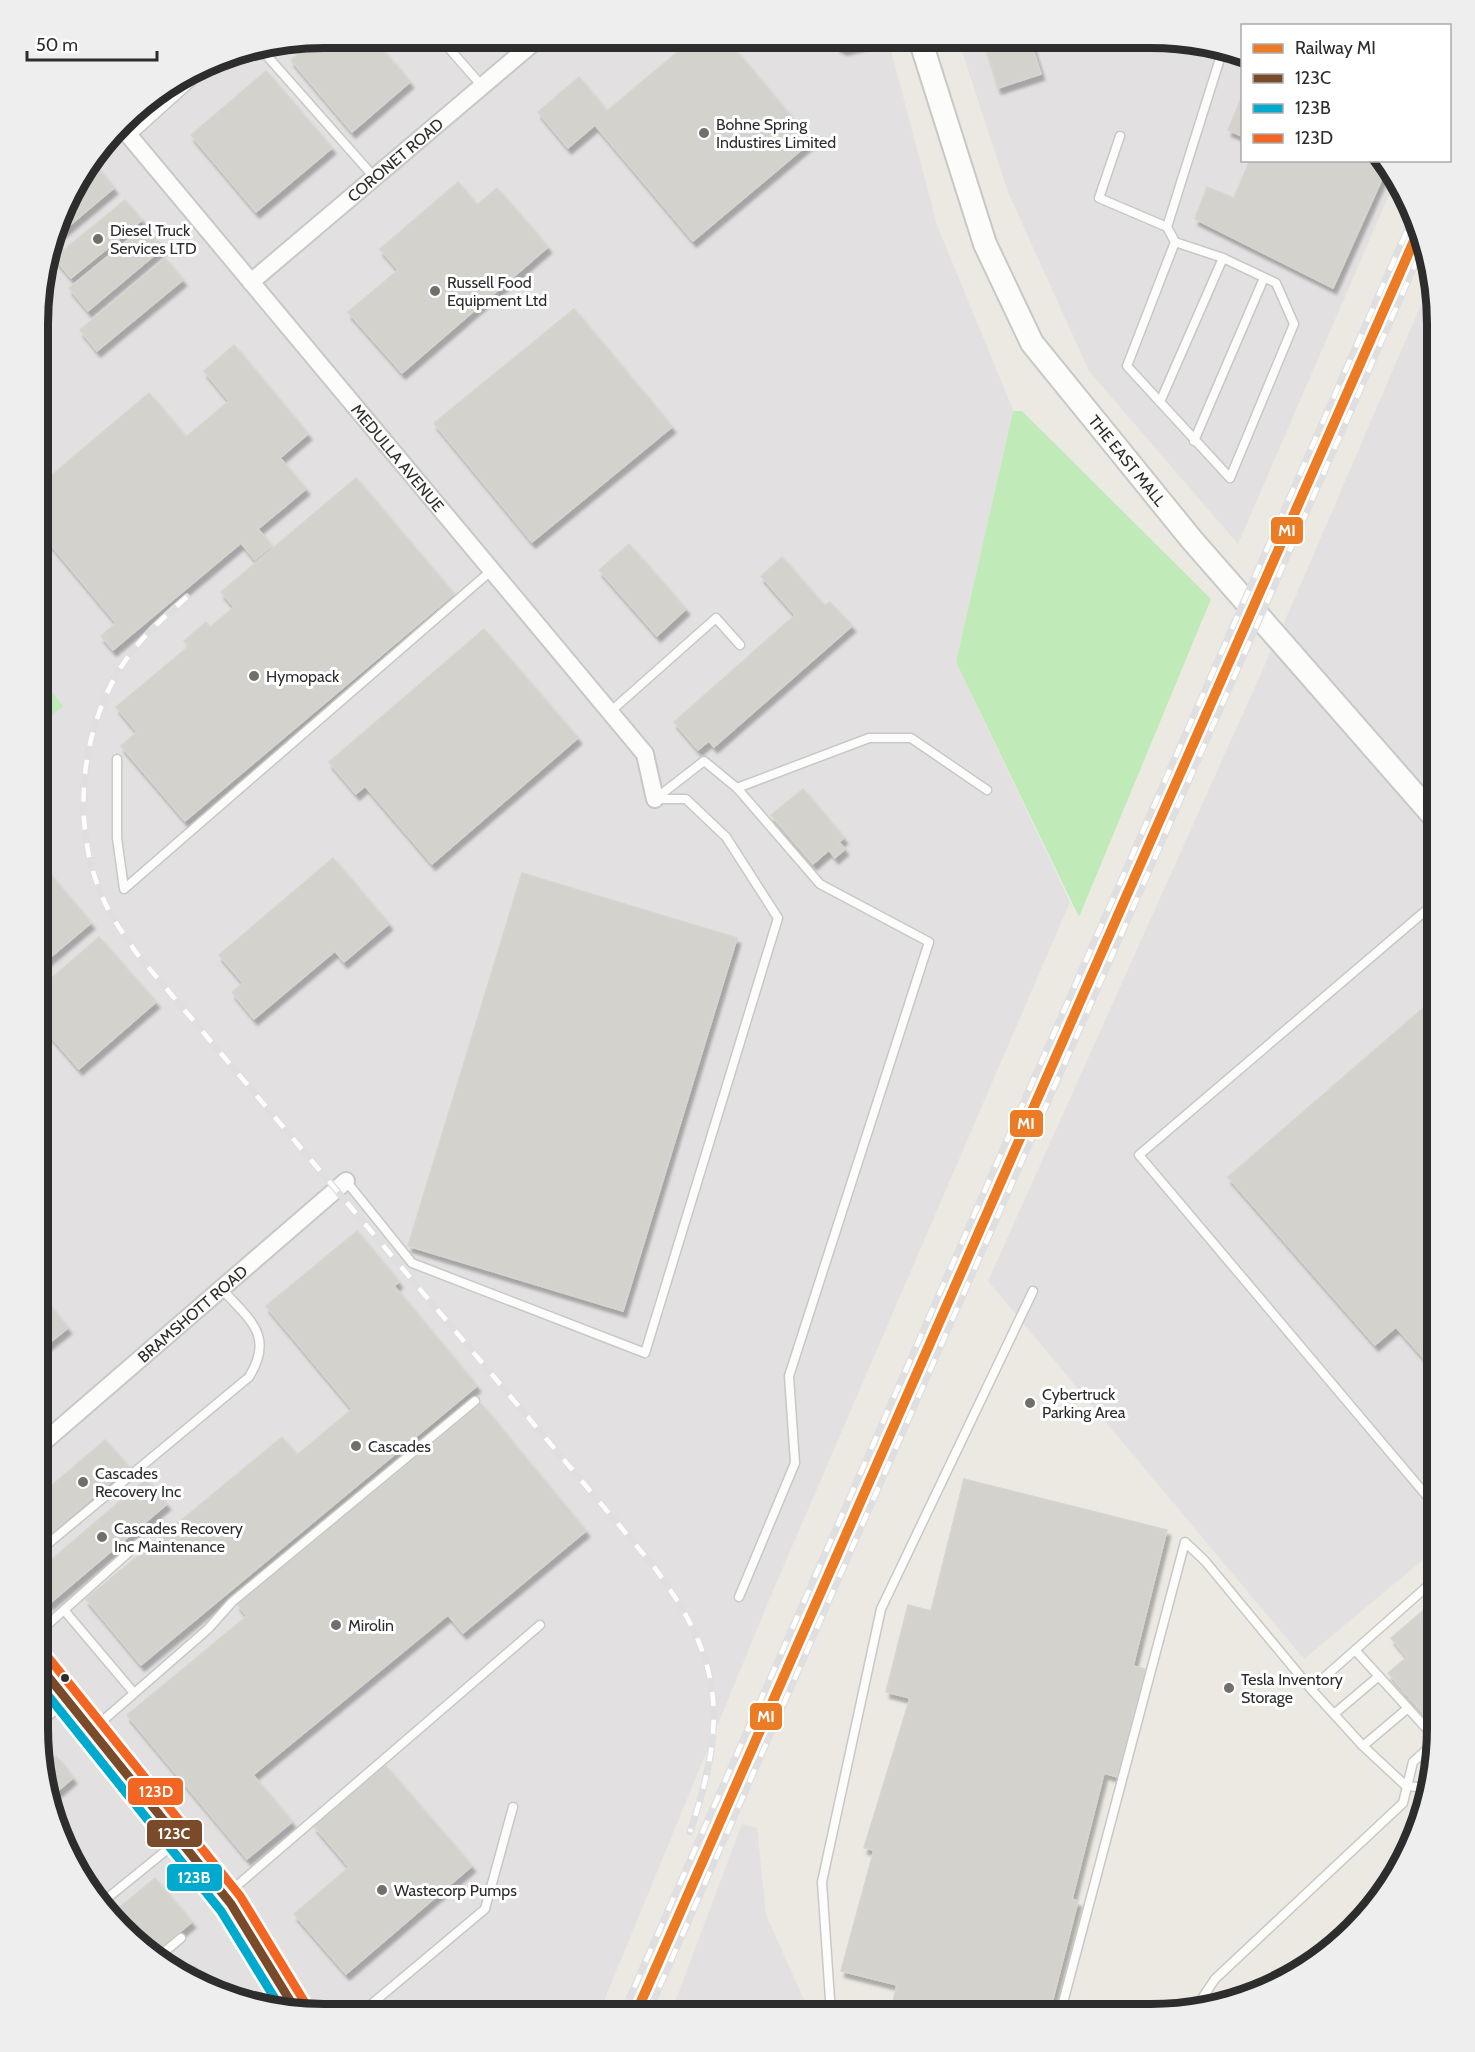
<svg xmlns="http://www.w3.org/2000/svg" width="1475" height="2052" font-family="Cabin,sans-serif">
	<defs>
		<filter id="shadow"><feDropShadow dx="3.5" dy="6" stdDeviation="1.5" flood-color="#0004"/></filter>
	</defs>
	<rect width="100%" height="100%" fill="#ebe9e2"/>
	<g fill="#e3e0e1">
		<polygon points="324,38 888,39 937,225 1013,410 956,662 1070,902 772,1593 599,2013 287,2012 164,1966 108,1917 67,1855 38,1729 40,286 76,181 135,108 231,53"/>
		<polygon points="958,39 1189,40 1242,54 1242,160 1378,161 1395,181 1238,544 1089,371 1008,192"/>
		<polygon points="1429,286 1437,323 1437,1548 1304,1659 988,1281 1294,600"/>
		<polygon points="742,1824 757,1828 766,1915 810,2013 671,2013"/>
	</g>
	<g fill="#c0eab8">
		<polygon points="1013,411 1022,411 1211,599 1079,917 956,662"/>
		<polygon points="39,677 63,706 39,726"/>
	</g>
	<g fill="#d4d2cd" stroke="#d6d5ce" stroke-width="1.5" filter="url(#shadow)">
		<polygon points="324,38 373,38 410,82 352,132 291,60 316,39"/>
		<polygon points="693,39 726,39 812,141 693,241 595,125 568,148 538,112 579,77 607,111"/>
		<polygon points="833,39 867,39 864,44 844,49 837,46"/>
		<polygon points="983,39 1030,40 1041,74 998,88"/>
		<polygon points="266,71 332,148 256,212 191,135"/>
		<polygon points="1242,96 1242,136 1228,130"/>
		<polygon points="1250,160 1378,160 1386,170 1333,288 1195,219 1207,187 1234,198"/>
		<polygon points="92,161 114,188 57,236 76,181"/>
		<polygon points="458,182 477,205 497,188 548,247 402,373 348,312 398,270 380,249"/>
		<polygon points="125,200 142,220 71,278 54,258"/>
		<polygon points="145,226 163,248 88,311 69,288"/>
		<polygon points="165,258 183,280 97,351 80,330"/>
		<polygon points="574,309 672,427 532,542 434,423"/>
		<polygon points="234,345 308,434 280,458 306,489 258,529 272,546 255,560 241,543 113,650 101,636 116,623 40,532 40,485 149,393 186,437 229,401 204,371"/>
		<polygon points="356,478 454,594 185,821 121,746 137,732 116,707 189,646 184,641 206,622 210,627 234,607 221,592"/>
		<polygon points="629,544 686,609 657,636 599,570"/>
		<polygon points="782,557 825,606 830,602 852,626 714,747 709,741 698,750 674,722 795,615 761,576"/>
		<polygon points="484,629 578,738 432,864 365,786 356,794 329,762"/>
		<polygon points="803,789 844,838 839,842 845,849 835,858 829,850 813,864 771,815"/>
		<polygon points="333,858 389,924 344,962 335,951 254,1019 232,992 243,983 219,955"/>
		<polygon points="39,861 91,923 39,967"/>
		<polygon points="522,873 737,938 623,1311 408,1246"/>
		<polygon points="99,937 156,1002 79,1069 39,1023 39,989"/>
		<polygon points="1437,996 1437,1373 1396,1327 1375,1345 1228,1177"/>
		<polygon points="357,1231 399,1282 394,1286 477,1386 141,1665 86,1599 282,1437 297,1455 352,1409 266,1306"/>
		<polygon points="38,1291 68,1328 38,1352"/>
		<polygon points="481,1404 586,1531 463,1633 448,1615 253,1775 292,1822 247,1859 127,1715 247,1616 237,1604"/>
		<polygon points="105,1440 129,1467 38,1544 38,1497"/>
		<polygon points="146,1479 167,1504 49,1604 38,1591 38,1571"/>
		<polygon points="964,1479 1167,1530 1133,1666 1145,1669 1118,1777 1104,1773 1072,1899 1078,1901 1049,2014 890,2014 897,1985 841,1971 874,1850 864,1848 910,1698 886,1692 908,1605 931,1611"/>
		<polygon points="1432,1603 1437,1609 1436,1728 1388,1673 1407,1657 1391,1638"/>
		<polygon points="56,1756 73,1778 53,1795 46,1764"/>
		<polygon points="385,1765 472,1866 346,1974 294,1914 349,1867 314,1826"/>
		<polygon points="155,1878 192,1922 152,1955 108,1917"/>
		<polygon points="195,1966 209,1983 186,1974"/>
	</g>
	<g fill="none" stroke-linecap="round" stroke-linejoin="round">
		<g stroke="#c8c8c7" stroke-width="11">
			<g id="lane">
				<polyline points="440,38 482,86"/>
				<polyline points="260,48 374,177"/>
				<polyline points="1120,136 1099,198 1167,227"/>
				<polyline points="130,137 211,64"/>
				<polyline points="1175,242 1127,366 1230,478 1294,324 1276,283 1223,258 1175,242 1167,227 1223,49"/>
				<polyline points="1160,402 1223,258"/>
				<polyline points="1194,441 1264,278"/>
				<polyline points="1437,616 1430,590 1437,575"/>
				<polyline points="610,712 716,618 740,645"/>
				<polyline points="117,759 117,838 124,889 492,570"/>
				<polyline points="737,788 869,738 911,738 987,790"/>
				<polyline points="655,799 704,761 737,788 820,884 929,942 789,1376 795,1463 739,1597"/>
				<polyline points="346,1181 412,1263 645,1353 778,918 726,837 686,799 655,799"/>
				<polyline points="1437,1508 1139,1155 1437,901"/>
				<path d="M38,1552L249,1377C275,1335 249,1320 222,1289"/>
				<polyline points="38,1608 50,1622"/>
				<polyline points="64,1610 138,1544"/>
				<polyline points="38,1633 64,1610 134,1693"/>
				<polyline points="1355,1650 1437,1740"/>
				<polyline points="1311,1689 1431,1583 1437,1590"/>
				<polyline points="1334,1714 1379,1676"/>
				<polyline points="92,1730 208,1629 232,1602 475,1401"/>
				<polyline points="1363,1746 1408,1708"/>
				<polyline points="225,1896 540,1625"/>
				<polyline points="100,1904 179,1840"/>
				<polyline points="156,1959 181,1938"/>
				<polyline points="1199,2003 1215,1979 1403,1803 1413,1762 1437,1740"/>
				<polyline points="362,2012 485,1909 513,1807"/>
				<polyline points="831,2014 822,1882 881,1609 1033,1291"/>
				<polyline points="1060,2014 1185,1542 1205,1561 1311,1689 1363,1746 1406,1786 1429,1788"/>
			</g>
		</g>
		<g stroke="#c8c8c7" stroke-width="20">
			<g id="street">
				<path id="s1" d="M121,126L645,754L655,799"/>
				<path id="s2" d="M251,282L539,38"/>
				<path id="s3" d="M38,1447L346,1181"/>
				<polyline points="38,1719 65,1697"/>
			</g>
		</g>
		<g stroke="#c8c8c7" stroke-width="26">
			<g id="secondary">
				<path id="s4" d="M920,39L985,244L1032,343L1192,540L1437,820"/>
				<polyline points="38,1664 231,1904 297,2012"/>
			</g>
		</g>
		<use href="#lane" stroke="#fcfcfb" stroke-width="8"/>
		<use href="#street" stroke="#fcfcfb" stroke-width="16"/>
		<use href="#secondary" stroke="#fcfcfb" stroke-width="22"/>
		<g stroke="#dfdee0" stroke-width="7">
			<g id="rail">
				<path d="M187,597C163,618 139,639 121,667C80,733 71,825 102,896C111,918 125,936 138,955L651,1563C724,1659 728,1719 690,1832"/>
				<polyline points="623,2013 1413,217"/>
				<polyline points="648,2013 1421,251"/>
			</g>
		</g>
		<use href="#rail" stroke="#fff" stroke-width="4.5" stroke-dasharray="14" stroke-linecap="butt"/>
		<g stroke="#fff" stroke-width="14">
			<polyline id="bus-1" points="38,1664 231,1904 297,2012"/>
		</g>
		<g stroke="#fff" stroke-width="14">
			<polyline id="bus-2" points="38,1683 221,1911 282,2010"/>
		</g>
		<g stroke="#fff" stroke-width="14">
			<polyline id="bus-3" points="47,1656 240,1896 307,2006"/>
		</g>
		<use href="#bus-1" stroke="#7a4b2a" stroke-width="9"/>
		<use href="#bus-2" stroke="#00a9ce" stroke-width="9"/>
		<use href="#bus-3" stroke="#f26522" stroke-width="9"/>
		<g stroke="#fff" stroke-width="15">
			<polyline id="rail-1" points="636,2013 1417,234"/>
		</g>
		<use href="#rail-1" stroke="#eb7b25" stroke-width="10"/>
	</g>
	<g fill="#706f6c" stroke="#fff" stroke-width="2">
		<circle cx="704" cy="133" r="6"/>
		<circle cx="98" cy="239" r="6"/>
		<circle cx="435" cy="291" r="6"/>
		<circle cx="254" cy="676" r="6"/>
		<circle cx="1030" cy="1403" r="6"/>
		<circle cx="356" cy="1446" r="6"/>
		<circle cx="83" cy="1482" r="6"/>
		<circle cx="102" cy="1537" r="6"/>
		<circle cx="336" cy="1625" r="6"/>
		<circle cx="1229" cy="1688" r="6"/>
		<circle cx="382" cy="1890" r="6"/>
	</g>
	<circle fill="#2d2d2d" stroke="#fff" stroke-width="2" cx="65" cy="1678" r="5"/>
	<g text-anchor="middle" dominant-baseline="central" stroke-width="6" stroke-linejoin="round" paint-order="stroke">
		<g font-size="16" fill="#2d2d2d" stroke="#fff" text-anchor="start">
			<text x="716" y="124">Bohne Spring<tspan x="716" dy="18">Industires Limited</tspan></text>
			<text x="110" y="230">Diesel Truck<tspan x="110" dy="18">Services LTD</tspan></text>
			<text x="447" y="282">Russell Food<tspan x="447" dy="18">Equipment Ltd</tspan></text>
			<text x="266" y="676">Hymopack</text>
			<text x="1042" y="1394">Cybertruck<tspan x="1042" dy="18">Parking Area</tspan></text>
			<text x="368" y="1446">Cascades</text>
			<text x="95" y="1473">Cascades<tspan x="95" dy="18">Recovery Inc</tspan></text>
			<text x="114" y="1528">Cascades Recovery<tspan x="114" dy="18">Inc Maintenance</tspan></text>
			<text x="348" y="1625">Mirolin</text>
			<text x="1241" y="1679">Tesla Inventory<tspan x="1241" dy="18">Storage</tspan></text>
			<text x="394" y="1890">Wastecorp Pumps</text>
		</g>
		<g font-size="16" fill="#2d2d2d" stroke="#fff">
			<text stroke="none"><textPath href="#s2" startOffset="189">CORONET ROAD</textPath></text>
			<text stroke="none"><textPath href="#s1" startOffset="432">MEDULLA AVENUE</textPath></text>
			<text stroke="none"><textPath href="#s4" startOffset="476">THE EAST MALL</textPath></text>
			<text stroke="none"><textPath href="#s3" startOffset="204">BRAMSHOTT ROAD</textPath></text>
		</g>
	</g>
	<path d="M0 0H1475V2052H0ZM324 48H1151A276 276 0 0 1 1427 324V1728A276 276 0 0 1 1151 2004H324A276 276 0 0 1 48 1728V324A276 276 0 0 1 324 48Z" fill="#eee" fill-rule="evenodd"/>
	<path fill="none" stroke="#2d2d2d" stroke-width="8" d="M324 48H1151A276 276 0 0 1 1427 324V1728A276 276 0 0 1 1151 2004H324A276 276 0 0 1 48 1728V324A276 276 0 0 1 324 48Z"/>
	<g stroke="#fff" stroke-width="2">
		<rect x="1270" y="516" width="34" height="29" rx="6" fill="#eb7b25"/>
		<rect x="1009" y="1109" width="35" height="29" rx="6" fill="#eb7b25"/>
		<rect x="749" y="1702" width="34" height="29" rx="6" fill="#eb7b25"/>
		<rect x="127" y="1777" width="57" height="29" rx="6" fill="#f26522"/>
		<rect x="146" y="1819" width="57" height="29" rx="6" fill="#7a4b2a"/>
		<rect x="166" y="1863" width="57" height="29" rx="6" fill="#00a9ce"/>
	</g>
	<g font-size="16" text-anchor="middle" font-weight="bold" fill="#fff">
		<text x="1287" y="536">MI</text>
		<text x="1026" y="1129">MI</text>
		<text x="766" y="1722">MI</text>
		<text x="156" y="1797">123D</text>
		<text x="174" y="1839">123C</text>
		<text x="194" y="1883">123B</text>
	</g>
	<rect x="1241" y="24" width="210" height="138" fill="#ffffff" stroke="#ababab" stroke-width="1.5"/>
	<rect x="1253" y="44" width="30" height="9" fill="#eb7b25" stroke="#ababab" stroke-width="1.5"/>
	<text x="1295" y="54" font-size="18" fill="#2d2d2d">Railway MI</text>
	<rect x="1253" y="74" width="30" height="9" fill="#7a4b2a" stroke="#ababab" stroke-width="1.5"/>
	<text x="1295" y="84" font-size="18" fill="#2d2d2d">123C</text>
	<rect x="1253" y="104" width="30" height="9" fill="#00a9ce" stroke="#ababab" stroke-width="1.5"/>
	<text x="1295" y="114" font-size="18" fill="#2d2d2d">123B</text>
	<rect x="1253" y="134" width="30" height="9" fill="#f26522" stroke="#ababab" stroke-width="1.5"/>
	<text x="1295" y="144" font-size="18" fill="#2d2d2d">123D</text>
	<path d="M27 51v9h130v-9" fill="none" stroke="#2d2d2d" stroke-width="3"/>
	<text x="36" y="51" font-size="18" fill="#2d2d2d" stroke="#ffffff" stroke-width="4.5" paint-order="stroke">50 m</text>
</svg>
